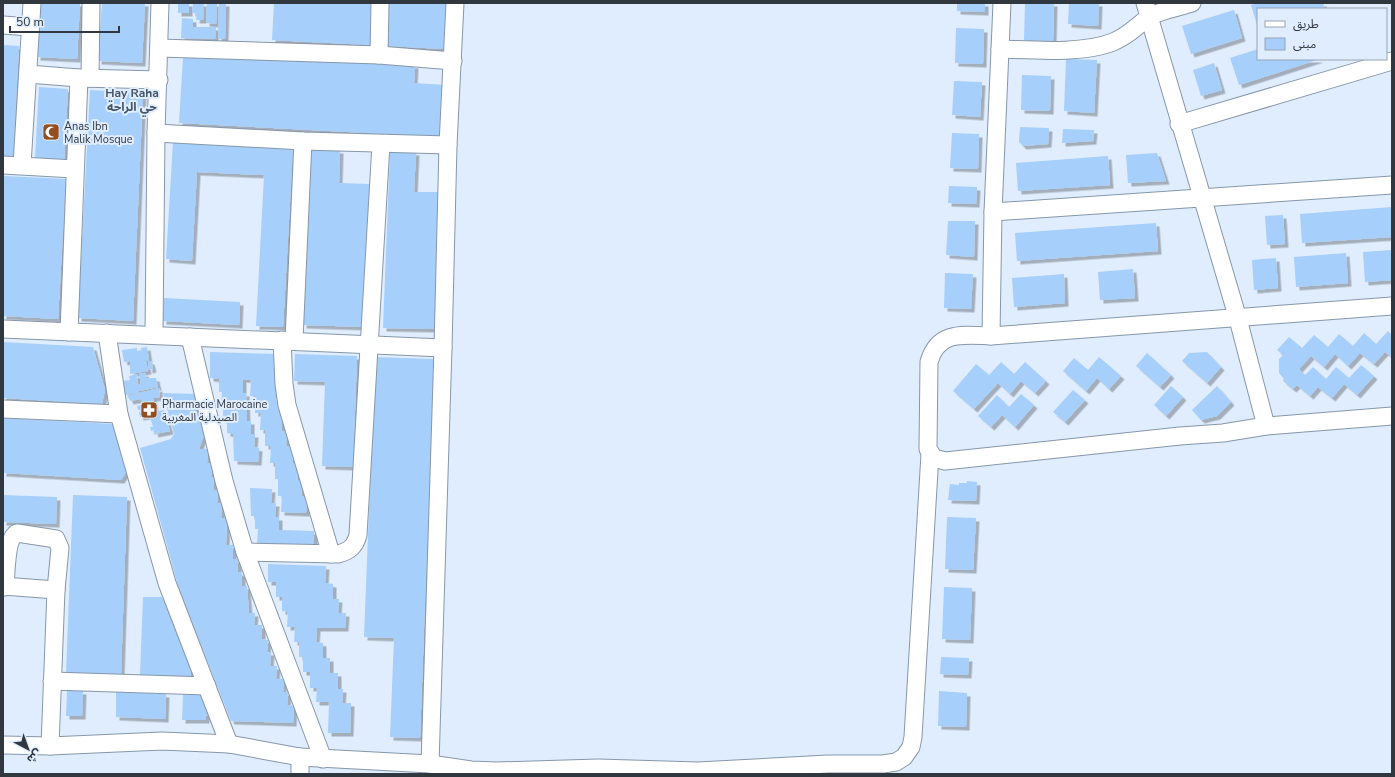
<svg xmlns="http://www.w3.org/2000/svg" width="1395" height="777" font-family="'Nunito Sans','Noto Sans Arabic',sans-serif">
	<defs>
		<filter id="shadow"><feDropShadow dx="3.5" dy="3.5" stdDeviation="0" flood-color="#0004"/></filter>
	</defs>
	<rect width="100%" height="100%" fill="#dfedfe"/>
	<g fill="#a6cffb" filter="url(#shadow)">
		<polygon points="40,3 80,3 77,59 37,57"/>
		<polygon points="102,3 145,3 142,63 98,61"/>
		<rect x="178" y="3" width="11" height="10"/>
		<polygon points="193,3 204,3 203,20 196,20 197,13 192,13"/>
		<polygon points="207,3 217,3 216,24 206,23"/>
		<polygon points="219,3 226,3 225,39 218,39"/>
		<polygon points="274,3 372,3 369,45 272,40"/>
		<polygon points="389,3 447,3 445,49 386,46"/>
		<polygon points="957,3 985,3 985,12 957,11"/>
		<polygon points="1025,3 1054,3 1053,41 1024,40"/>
		<polygon points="1069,3 1099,3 1098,26 1068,24"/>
		<polygon points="1258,3 1323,3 1325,9 1258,9 1258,28 1251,5"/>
		<polygon points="1234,10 1242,38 1191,54 1182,26"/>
		<polygon points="182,18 193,19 193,27 216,27 215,39 181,38"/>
		<polygon points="956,28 984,29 983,64 955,63"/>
		<polygon points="3,45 19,46 13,159 3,158"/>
		<polygon points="1258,49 1258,59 1320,59 1239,85 1230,58"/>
		<polygon points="183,57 415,65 414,83 446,85 443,137 179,123"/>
		<polygon points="1066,59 1097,60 1094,113 1064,111"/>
		<polygon points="1214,63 1222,90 1201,96 1193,70"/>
		<polygon points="1022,75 1051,76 1050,111 1021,110"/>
		<polygon points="954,81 982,82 980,117 952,115"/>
		<polygon points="39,87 68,89 64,160 35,158"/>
		<polygon points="90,90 143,93 133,321 78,318"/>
		<polygon points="1020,127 1049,128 1048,144 1023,146 1019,142"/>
		<polygon points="1063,129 1094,130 1093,141 1062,143"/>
		<polygon points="952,133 979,134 978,169 950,168"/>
		<polygon points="173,142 293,149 283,327 256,326 264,175 197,172 192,261 166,259"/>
		<polygon points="309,149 340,150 339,183 370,184 365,327 303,325"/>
		<polygon points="390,151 416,152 414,192 441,192 435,329 383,328"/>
		<polygon points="1157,153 1166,181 1128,183 1126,155"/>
		<polygon points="1108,156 1110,185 1018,191 1016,163"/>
		<polygon points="4,176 66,179 58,319 3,316"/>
		<polygon points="949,186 977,187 976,204 948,203"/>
		<polygon points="1392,207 1392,237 1302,243 1300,214"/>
		<polygon points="1283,215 1285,244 1267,245 1265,216"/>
		<polygon points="948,221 975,221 974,257 946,255"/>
		<polygon points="1156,223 1158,251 1017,261 1015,233"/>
		<polygon points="1392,250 1392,280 1365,282 1363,252"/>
		<polygon points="1346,253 1348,283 1296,287 1294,257"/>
		<polygon points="1276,258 1278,288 1254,290 1252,260"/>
		<polygon points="1133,269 1135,298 1100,300 1098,272"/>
		<polygon points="945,273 973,274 971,309 944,308"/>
		<polygon points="1064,274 1065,303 1014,307 1012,278"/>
		<polygon points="164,298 240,302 239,325 163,321"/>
		<polygon points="1388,331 1392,335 1392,357 1385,352 1374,364 1360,353 1348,366 1335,354 1324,367 1311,356 1299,369 1305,375 1313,367 1326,379 1336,367 1349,378 1361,365 1374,376 1357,395 1344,384 1332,398 1318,387 1310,396 1297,385 1293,389 1283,381 1284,379 1279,373 1279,359 1283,355 1277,350 1289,337 1302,348 1314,335 1328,347 1339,334 1353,346 1364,333 1376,344"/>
		<polygon points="3,342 93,347 105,390 102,404 3,398"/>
		<polygon points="147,347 149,360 146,361 148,371 130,374 130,361 124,362 122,350 137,348 137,351 141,350 141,348"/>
		<polygon points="210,352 276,354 275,397 280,397 279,414 282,414 282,431 287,431 286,446 293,447 293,463 298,464 298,480 302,480 302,496 307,496 306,513 281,512 282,496 278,496 278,479 275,479 275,463 270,463 271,446 265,446 265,430 260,430 261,413 255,413 255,396 250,396 251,380 243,379 243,393 246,393 247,421 251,421 251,434 255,434 254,447 259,448 258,462 234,461 233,434 227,433 227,420 223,420 223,406 221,406 222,392 219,392 219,379 210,378"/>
		<polygon points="1207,352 1221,367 1207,383 1182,361 1189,353"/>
		<polygon points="1147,353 1171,375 1160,387 1136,366"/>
		<polygon points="295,354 357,356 353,467 322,466 325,382 294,381"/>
		<polygon points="375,357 434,359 420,738 390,737 394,638 364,637"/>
		<polygon points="1099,357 1121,376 1109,389 1097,378 1086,391 1063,371 1074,358 1088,370"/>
		<polygon points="148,361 151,361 153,369 149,370"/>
		<polygon points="1001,362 1014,374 1025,362 1046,381 1035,393 1021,381 1010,394 998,383 974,409 953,391 976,364 989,375"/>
		<polygon points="145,373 146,378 156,378 158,387 139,391 138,385 141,384 139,374"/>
		<polygon points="137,374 139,393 125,395 122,381 130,380 129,376"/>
		<polygon points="1171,386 1183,397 1166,416 1154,405"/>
		<polygon points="1217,386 1231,402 1217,416 1201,420 1192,410"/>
		<polygon points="159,388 160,397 153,398 155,407 138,410 137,406 142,405 141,399 130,401 128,396"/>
		<polygon points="1073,390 1085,400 1065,422 1053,412"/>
		<polygon points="163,393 197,394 195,408 199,422 205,422 204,435 199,449 208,449 207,463 212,463 211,477 214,477 214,490 218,490 217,503 222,504 221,518 227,518 226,545 233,545 233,559 238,559 238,572 242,573 242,586 247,586 249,613 255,613 254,625 262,625 262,639 268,640 267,652 271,652 270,666 277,666 276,679 284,679 283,692 288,692 287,705 294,706 293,723 231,721 179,589 140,448 171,439 174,434"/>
		<polygon points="1021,394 1034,405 1015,427 1002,415 991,427 978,416 997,395 1009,407"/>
		<polygon points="155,408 156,413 154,413 154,415 140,417 139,412"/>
		<polygon points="164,410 170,431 155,434 154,430 151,431 150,427 153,427 150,417 155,416 157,411"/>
		<polygon points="3,418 114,424 127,471 121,480 3,473"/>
		<polygon points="967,481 977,482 976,501 948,500 950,484 959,485 959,483 967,483"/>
		<polygon points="250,488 272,489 271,503 276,503 275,517 279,517 279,530 314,531 314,548 257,546 258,529 255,529 255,516 251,516"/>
		<polygon points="3,495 57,497 56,524 3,522"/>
		<polygon points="73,495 127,497 121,674 66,673"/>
		<polygon points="947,517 976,518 973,570 945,569"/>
		<polygon points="268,564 326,566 325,583 333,584 333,599 339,599 338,613 346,613 345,628 317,628 316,642 323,643 323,658 330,658 330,673 338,673 338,689 343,689 342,703 351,703 350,733 328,733 329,702 316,702 317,688 310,688 310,672 303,672 303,657 299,657 299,642 294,642 295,627 287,627 288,612 282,611 282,597 276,597 276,582 268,582"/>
		<polygon points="944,587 972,588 970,640 942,639"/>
		<polygon points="143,597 162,597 191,670 191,676 140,675"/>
		<polygon points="941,657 969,658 968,675 940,674"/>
		<polygon points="67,691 83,691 82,716 66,716"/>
		<polygon points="939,691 967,693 966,727 938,726"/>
		<polygon points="116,692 166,694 165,719 116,717"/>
		<polygon points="183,694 201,695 210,716 206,716 206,720 182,720"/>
	</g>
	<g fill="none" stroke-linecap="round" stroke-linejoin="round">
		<g stroke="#8697aa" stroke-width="19">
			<g id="street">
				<polyline points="1145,3 1238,319 1266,426 1392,416"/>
				<polyline points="3,25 30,27"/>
				<polyline points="159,48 379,55 453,61"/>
				<path d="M1000,49C1033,50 1083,54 1113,42C1130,35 1135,27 1148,18C1157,11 1180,7 1192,3"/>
				<polyline points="379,55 380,3"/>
				<polyline points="28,74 79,78 159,80"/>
				<polyline points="90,78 91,3"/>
				<polyline points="1179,124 1392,61"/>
				<polyline points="156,133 303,141 448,145"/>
				<polyline points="3,165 74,169"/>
				<polyline points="22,165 32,3"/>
				<polyline points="993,212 1392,185"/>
				<polyline points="3,329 443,348"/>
				<polyline points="69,332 79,78"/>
				<polyline points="107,333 119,414 167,583 229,744"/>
				<polyline points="154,335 156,133 160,3"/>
				<polyline points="991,336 993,212 1002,3"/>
				<polyline points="190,337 224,481 245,552 323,759"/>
				<polyline points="282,340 284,384 287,405 331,554"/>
				<polyline points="294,340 303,141"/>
				<polyline points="3,409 119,414"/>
				<path d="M1266,426L1223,433L1180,436L945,461L934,458L928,449L929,362C938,330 964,335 991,336L1392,306"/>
				<path d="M245,552L338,554C350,551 355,546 358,535L381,144"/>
				<polyline points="3,586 56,590"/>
				<polyline points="52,681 207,686"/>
				<path d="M3,745L50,746L56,590L60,548L56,539L17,533C6,538 6,575 5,587"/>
				<polyline points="50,746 162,741 229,744 300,757 430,764 443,348 448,145 455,3"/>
				<polyline points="300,757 300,774"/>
				<polyline points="430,764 471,770 497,771 598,768 698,771 828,764 883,764 896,762 904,757 911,747 913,737 930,454"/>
			</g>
		</g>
		<use href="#street" stroke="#fff" stroke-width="17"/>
	</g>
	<defs>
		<g id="mosque-square" transform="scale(0.9)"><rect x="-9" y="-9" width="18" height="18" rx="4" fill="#924e21" stroke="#dfedfe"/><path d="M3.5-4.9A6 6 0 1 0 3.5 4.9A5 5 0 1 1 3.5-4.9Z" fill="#fff"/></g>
		<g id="pharmacy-square" transform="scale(0.9)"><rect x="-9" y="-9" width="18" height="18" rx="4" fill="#924e21" stroke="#dfedfe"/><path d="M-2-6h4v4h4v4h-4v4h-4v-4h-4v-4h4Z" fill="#fff"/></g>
	</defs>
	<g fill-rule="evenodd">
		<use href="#mosque-square" x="51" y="132"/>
		<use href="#pharmacy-square" x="149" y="410"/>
	</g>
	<g text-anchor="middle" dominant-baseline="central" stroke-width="4" stroke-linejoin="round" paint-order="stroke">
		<g font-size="11" fill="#30373f" stroke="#dfedfe" text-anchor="start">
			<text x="64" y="126">Anas Ibn<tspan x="64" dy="13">Malik Mosque</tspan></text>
			<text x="162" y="404">Pharmacie Marocaine<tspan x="162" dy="13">الصيدلية المغربية</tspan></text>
		</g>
		<g font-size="12" font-weight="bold" fill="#465566" stroke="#dfedfe">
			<text x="132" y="93">Hay Raha<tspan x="132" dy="14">حي الراحة</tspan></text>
		</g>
	</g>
	<rect width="1395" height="777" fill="none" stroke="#30373f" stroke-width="8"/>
	<rect x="1257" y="8" width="130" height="52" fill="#dfedfe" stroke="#99a4b2"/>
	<rect x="1265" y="21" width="20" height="6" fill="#ffffff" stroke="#99a4b2"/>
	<text x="1293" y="28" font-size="12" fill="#30373f">طريق</text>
	<rect x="1265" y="38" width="20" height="12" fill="#a6cffb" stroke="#99a4b2"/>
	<text x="1293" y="48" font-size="12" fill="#30373f">مبنى</text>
	<g transform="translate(28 749) rotate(139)" stroke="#dfedfe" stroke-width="3" paint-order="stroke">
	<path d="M0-3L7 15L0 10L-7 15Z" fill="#30373f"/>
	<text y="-6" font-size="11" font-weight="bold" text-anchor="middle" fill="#30373f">ش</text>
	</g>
	<path d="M10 26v6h109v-6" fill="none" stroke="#30373f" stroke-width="2"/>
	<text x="16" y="26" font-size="12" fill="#30373f" stroke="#dfedfe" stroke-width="3" paint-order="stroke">50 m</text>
</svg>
